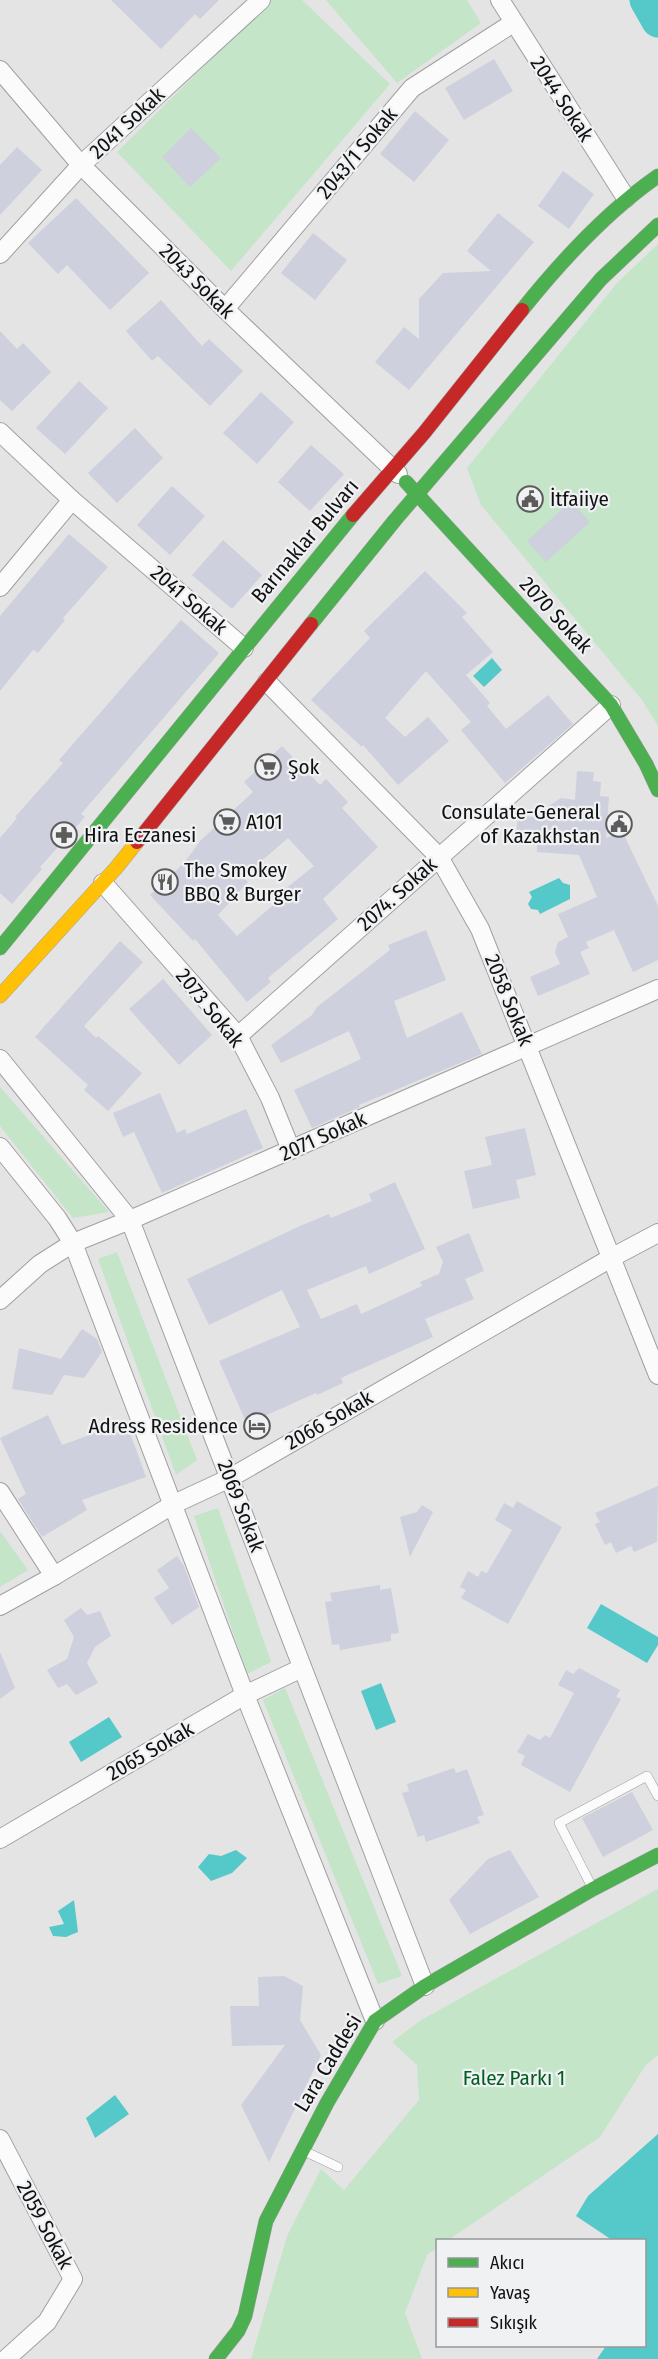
<svg xmlns="http://www.w3.org/2000/svg" width="658" height="2359" font-family="'Fira Sans Condensed',sans-serif">
	<rect width="100%" height="100%" fill="#e4e4e5"/>
	<g fill="#c4e5c8">
		<polygon points="271,0 302,0 390,84 231,271 117,152"/>
		<polygon points="326,0 467,0 481,23 397,83"/>
		<polygon points="658,244 658,726 642,700 481,505 467,468 617,283"/>
		<polygon points="0,1087 109,1212 73,1218 0,1126"/>
		<polygon points="117,1252 197,1460 176,1475 98,1259"/>
		<polygon points="218,1508 271,1662 247,1674 194,1516"/>
		<polygon points="0,1531 28,1570 0,1587"/>
		<polygon points="285,1688 402,1976 378,1984 263,1700"/>
		<polygon points="658,1889 658,2055 645,2066 600,2137 448,2240 438,2240 437,2248 427,2255 405,2313 422,2359 250,2359 252,2356 287,2236 321,2169 344,2190 419,2100 417,2065 392,2042 421,2020"/>
	</g>
	<g fill="#55c8ca">
		<polygon points="492,658 502,670 484,687 473,676"/>
		<polygon points="559,878 563,883 570,885 570,899 540,914 538,910 531,909 528,904 532,897 529,892"/>
		<polygon points="601,1604 658,1637 658,1645 647,1663 587,1628"/>
		<polygon points="381,1683 396,1722 376,1730 361,1691"/>
		<polygon points="109,1717 122,1737 81,1762 69,1742"/>
		<polygon points="236,1850 247,1858 232,1873 211,1881 198,1867 209,1854 221,1856"/>
		<polygon points="74,1900 78,1932 66,1937 53,1936 49,1927 64,1924 58,1911"/>
		<polygon points="115,2095 129,2114 95,2138 86,2118"/>
		<polygon points="658,2134 658,2359 597,2359 606,2346 644,2346 644,2240 612,2240 576,2216 588,2196"/>
	</g>
	<g fill="none" stroke-linecap="round" stroke-linejoin="round">
		<polyline stroke="#55c8ca" stroke-width="33" points="646,0 658,21"/>
	</g>
	<g fill="#ced0dd" fill-rule="evenodd">
		<polygon points="111,0 219,0 200,19 195,14 161,49"/>
		<polygon points="494,59 513,91 464,120 445,88"/>
		<polygon points="415,111 449,140 414,182 380,154"/>
		<polygon points="191,128 221,158 190,187 162,157"/>
		<polygon points="17,147 42,170 0,215 0,165"/>
		<polygon points="563,171 594,194 569,229 538,206"/>
		<polygon points="76,198 149,273 110,310 67,265 58,274 28,243"/>
		<polygon points="498,213 534,242 409,390 375,362 404,327 419,339 419,299 443,273 491,271 467,251"/>
		<polygon points="313,233 347,260 315,300 281,273"/>
		<polygon points="161,300 202,346 209,339 243,371 210,406 158,356 152,361 126,331"/>
		<polygon points="0,331 17,349 23,343 51,372 12,411 0,400"/>
		<polygon points="79,381 108,408 65,454 36,428"/>
		<polygon points="261,392 294,422 257,464 223,433"/>
		<polygon points="135,428 163,458 117,503 88,473"/>
		<polygon points="311,445 344,474 310,511 278,482"/>
		<polygon points="172,486 205,516 170,555 137,525"/>
		<polygon points="571,501 590,522 546,562 527,541"/>
		<polygon points="69,534 108,567 63,618 65,620 38,653 33,650 0,691 0,616"/>
		<polygon points="223,540 262,575 232,609 192,575"/>
		<polygon points="425,571 467,613 462,617 493,652 466,675 490,703 487,706 506,729 548,695 573,724 505,783 461,730 471,722 426,671 385,718 405,737 428,717 449,741 398,785 363,745 362,747 311,700 370,638 364,631"/>
		<polygon points="181,620 219,653 81,814 85,817 40,867 42,869 12,904 0,893 0,838 17,818 15,817 63,763 59,760"/>
		<path d="M282,746L320,785L326,779L348,802L342,808L378,847L323,899L338,919L268,978L271,982L247,1002L195,939L193,941L150,895L184,863L201,840L253,792L244,782ZM288,838L314,866L275,897L278,901L237,936L218,915L248,882L243,877Z"/>
		<polygon points="577,771 594,772 593,781 601,782 600,796 609,797 606,838 622,831 658,906 658,960 633,972 614,930 586,942 589,948 580,952 590,974 538,996 530,977 560,964 555,952 558,942 568,937 558,914 597,897 579,855 537,852 537,845 525,844 526,837 516,836 518,816 548,818 549,806 561,798 575,800"/>
		<polygon points="426,930 446,980 394,1001 407,1038 462,1012 482,1054 359,1105 360,1107 312,1128 294,1090 361,1059 349,1031 281,1063 271,1045 312,1015 317,1007 390,950 388,945"/>
		<polygon points="120,941 143,962 84,1026 96,1038 98,1036 142,1073 108,1111 84,1090 88,1085 35,1037"/>
		<polygon points="163,979 212,1035 179,1065 129,1009"/>
		<polygon points="160,1093 177,1133 185,1129 187,1134 246,1109 263,1148 162,1193 134,1132 123,1137 113,1113"/>
		<polygon points="525,1128 536,1175 516,1180 520,1198 473,1209 464,1171 492,1165 485,1137"/>
		<polygon points="395,1182 425,1249 369,1274 366,1266 307,1290 321,1319 357,1304 361,1314 422,1286 420,1282 439,1274 443,1262 436,1247 469,1233 484,1271 465,1279 474,1299 425,1319 433,1337 341,1378 343,1383 317,1395 316,1393 247,1424 219,1361 300,1327 282,1290 209,1325 187,1279 300,1226 329,1214 331,1218 372,1201 369,1194"/>
		<polygon points="82,1329 97,1339 102,1352 84,1378 64,1375 52,1395 12,1389 19,1348 61,1359"/>
		<polygon points="48,1415 62,1445 126,1422 146,1477 82,1500 87,1510 42,1537 18,1499 26,1494 0,1438"/>
		<polygon points="658,1486 657,1542 634,1552 631,1546 616,1553 611,1542 605,1545 595,1524 600,1522 595,1513"/>
		<polygon points="517,1501 562,1527 508,1624 461,1598 466,1590 460,1587 468,1571 478,1577 481,1571 487,1573 512,1530 495,1520 504,1503 513,1508"/>
		<polygon points="422,1505 433,1512 410,1557 400,1517 417,1512"/>
		<polygon points="177,1556 184,1566 199,1607 172,1625 154,1598 169,1588 157,1570"/>
		<polygon points="380,1585 380,1590 391,1588 399,1633 391,1634 391,1641 340,1650 339,1644 332,1645 325,1602 332,1601 330,1593"/>
		<polygon points="81,1608 87,1615 100,1611 111,1636 95,1647 87,1663 98,1683 76,1695 67,1684 58,1688 47,1670 67,1659 74,1637 64,1620"/>
		<polygon points="0,1652 15,1688 0,1699"/>
		<polygon points="579,1668 620,1690 616,1697 621,1699 570,1792 521,1765 525,1756 517,1752 528,1734 540,1740 545,1735 550,1738 574,1693 558,1685 566,1670 573,1674"/>
		<polygon points="454,1768 456,1773 467,1769 484,1815 477,1817 480,1823 426,1842 424,1835 418,1837 402,1793 409,1791 407,1784"/>
		<polygon points="632,1792 653,1830 603,1857 582,1818"/>
		<polygon points="510,1850 539,1897 470,1934 449,1900 488,1859"/>
		<polygon points="284,1976 303,1986 300,2020 321,2055 269,2162 241,2105 285,2045 232,2046 230,2006 259,2006 258,1977"/>
	</g>
	<g fill="none" stroke-linecap="round" stroke-linejoin="round">
		<g stroke="#a0a0a1" stroke-width="10">
			<g id="lane">
				<polyline points="592,1887 559,1823 647,1776 658,1796"/>
				<polyline points="304,2151 338,2167"/>
			</g>
		</g>
		<g stroke="#a0a0a1" stroke-width="20">
			<g id="street">
				<polyline points="500,0 626,198"/>
				<polyline points="0,70 81,165 225,309 398,474"/>
				<polyline points="0,254 81,165 261,0"/>
				<polyline points="225,309 412,88 513,23"/>
				<polyline points="0,432 72,500 244,648"/>
				<polyline points="0,587 72,500"/>
				<polyline points="267,682 439,857 480,929 658,1375"/>
				<polyline points="103,883 238,1036 270,1098 291,1150"/>
				<polyline points="238,1036 611,705"/>
				<polyline points="0,1059 130,1220 425,1986"/>
				<polyline points="0,1147 57,1218 73,1243 245,1695 375,2021"/>
				<polyline points="0,1300 40,1264 73,1243 130,1220 658,989"/>
				<polyline points="0,1492 54,1576"/>
				<polyline points="0,1606 54,1576 174,1504 230,1478 611,1258 658,1233"/>
				<polyline points="0,1839 245,1695 302,1668"/>
				<polyline points="0,2139 73,2279 47,2322 6,2359"/>
			</g>
		</g>
		<g stroke="#a0a0a1" stroke-width="15">
			<g id="fast">
				<path d="M522,310C562,260 606,212 658,176"/>
				<polyline points="406,482 611,705 646,764 658,790"/>
				<polyline points="311,624 395,520 601,279 658,225"/>
				<polyline points="0,948 353,515"/>
				<polyline points="216,2359 238,2331 245,2316 266,2221 327,2103 375,2021 425,1986 593,1889 658,1855"/>
			</g>
		</g>
		<g stroke="#a0a0a1" stroke-width="15">
			<polyline id="slow" points="0,996 116,868 137,842"/>
		</g>
		<g stroke="#a0a0a1" stroke-width="15">
			<g id="jam">
				<polyline points="353,515 424,433 522,310"/>
				<polyline points="137,842 311,624"/>
			</g>
		</g>
		<use href="#lane" stroke="#fbfbfb" stroke-width="9"/>
		<use href="#street" stroke="#fbfbfb" stroke-width="18"/>
		<use href="#fast" stroke="#4caf50" stroke-width="14"/>
		<use href="#slow" stroke="#ffc107" stroke-width="14"/>
		<use href="#jam" stroke="#c62828" stroke-width="14"/>
	</g>
	<defs>
		<g id="civic-ring" transform="scale(1.35)"><circle r="9.5" fill="#f0f1f3" stroke="#5b5b5c" stroke-width="1.5"/><path d="M-.6-6.5H3V-4.5H.6V-3L4-1V1h2V6H-6V1h2V-1L-.6-3ZM-1.2 2.5V6h2.4V2.5Z" fill="#5b5b5c"/></g>
		<g id="supermarket-ring" transform="scale(1.35)"><circle r="9.5" fill="#f0f1f3" stroke="#5b5b5c" stroke-width="1.5"/><path d="M-6-5.5h2.5l.6 2H6L4.5 2H-2.5L-4.4-4H-6ZM-1.5 3.2a1.3 1.3 0 1 0 .1 0ZM3 3.2a1.3 1.3 0 1 0 .1 0Z" fill="#5b5b5c"/></g>
		<g id="pharmacy-ring" transform="scale(1.35)"><circle r="9.5" fill="#f0f1f3" stroke="#5b5b5c" stroke-width="1.5"/><path d="M-2-6h4v4h4v4h-4v4h-4v-4h-4v-4h4Z" fill="#5b5b5c"/></g>
		<g id="restaurant-ring" transform="scale(1.35)"><circle r="9.5" fill="#f0f1f3" stroke="#5b5b5c" stroke-width="1.5"/><path d="M-5-6h1v4h1v-4h1v4h1v-4h1v5L-1.5 .5V6h-2V.5L-5-1ZM5-6V6H3V1.5H1.5Q1.5-4 5-6Z" fill="#5b5b5c"/></g>
		<g id="hotel-ring" transform="scale(1.35)"><circle r="9.5" fill="#f0f1f3" stroke="#5b5b5c" stroke-width="1.5"/><path d="M-6-4.5h1.5V1H6V5H4.5V3h-9V5H-6ZM-4 0a1.8 1.8 0 1 1 3.6 0ZM.5 0V-2.5h3Q6-2.5 6 0Z" fill="#5b5b5c"/></g>
	</defs>
	<g fill-rule="evenodd">
		<use href="#civic-ring" x="530" y="499"/>
		<use href="#supermarket-ring" x="268" y="767"/>
		<use href="#supermarket-ring" x="227" y="822"/>
		<use href="#civic-ring" x="619" y="824"/>
		<use href="#pharmacy-ring" x="64" y="835"/>
		<use href="#restaurant-ring" x="165" y="882"/>
		<use href="#hotel-ring" x="257" y="1426"/>
	</g>
	<g text-anchor="middle" dominant-baseline="central" stroke-width="4.5" stroke-linejoin="round" paint-order="stroke">
		<g font-size="21" fill="#111112" stroke="#f0f1f3">
			<text transform="translate(562 99) rotate(57)">2044 Sokak</text>
			<text transform="translate(127 123) rotate(-43)">2041 Sokak</text>
			<text transform="translate(357 153) rotate(-50)">2043/1 Sokak</text>
			<text transform="translate(197 281) rotate(45)">2043 Sokak</text>
			<text transform="translate(305 541) rotate(-50)">Barınaklar Bulvarı</text>
			<text transform="translate(189 600) rotate(41)">2041 Sokak</text>
			<text transform="translate(556 615) rotate(47)">2070 Sokak</text>
			<text transform="translate(397 894) rotate(-42)">2074. Sokak</text>
			<text transform="translate(509 1000) rotate(68)">2058 Sokak</text>
			<text transform="translate(210 1008) rotate(51)">2073 Sokak</text>
			<text transform="translate(323 1136) rotate(-24)">2071 Sokak</text>
			<text transform="translate(329 1420) rotate(-30)">2066 Sokak</text>
			<text transform="translate(241 1506) rotate(69)">2069 Sokak</text>
			<text transform="translate(150 1751) rotate(-30)">2065 Sokak</text>
			<text transform="translate(328 2063) rotate(-59)">Lara Caddesi</text>
			<text transform="translate(45 2225) rotate(62)">2059 Sokak</text>
		</g>
		<g font-size="21" fill="#111112" stroke="#f0f1f3" text-anchor="start">
			<text x="550" y="499">İtfaiiye</text>
			<text x="288" y="767">Şok</text>
			<text x="600" y="812" text-anchor="end">Consulate-General<tspan x="600" dy="24">of Kazakhstan</tspan></text>
			<text x="246" y="822">A101</text>
			<text x="84" y="835">Hira Eczanesi</text>
			<text x="184" y="870">The Smokey<tspan x="184" dy="24">BBQ &amp; Burger</tspan></text>
			<text x="238" y="1426" text-anchor="end">Adress Residence</text>
		</g>
		<g font-size="21" fill="#015d21" stroke="#f0f1f3">
			<text x="514" y="2078">Falez Parkı 1</text>
		</g>
	</g>
	<rect x="436" y="2239" width="210" height="108" fill="#f0f1f3" stroke="#979799" stroke-width="1.5"/>
	<rect x="448" y="2258" width="30" height="9" fill="#4caf50" stroke="#979799" stroke-width="1.5"/>
	<text x="490" y="2269" font-size="18" fill="#111112">Akıcı</text>
	<rect x="448" y="2288" width="30" height="9" fill="#ffc107" stroke="#979799" stroke-width="1.5"/>
	<text x="490" y="2299" font-size="18" fill="#111112">Yavaş</text>
	<rect x="448" y="2318" width="30" height="9" fill="#c62828" stroke="#979799" stroke-width="1.5"/>
	<text x="490" y="2329" font-size="18" fill="#111112">Sıkışık</text>
</svg>
